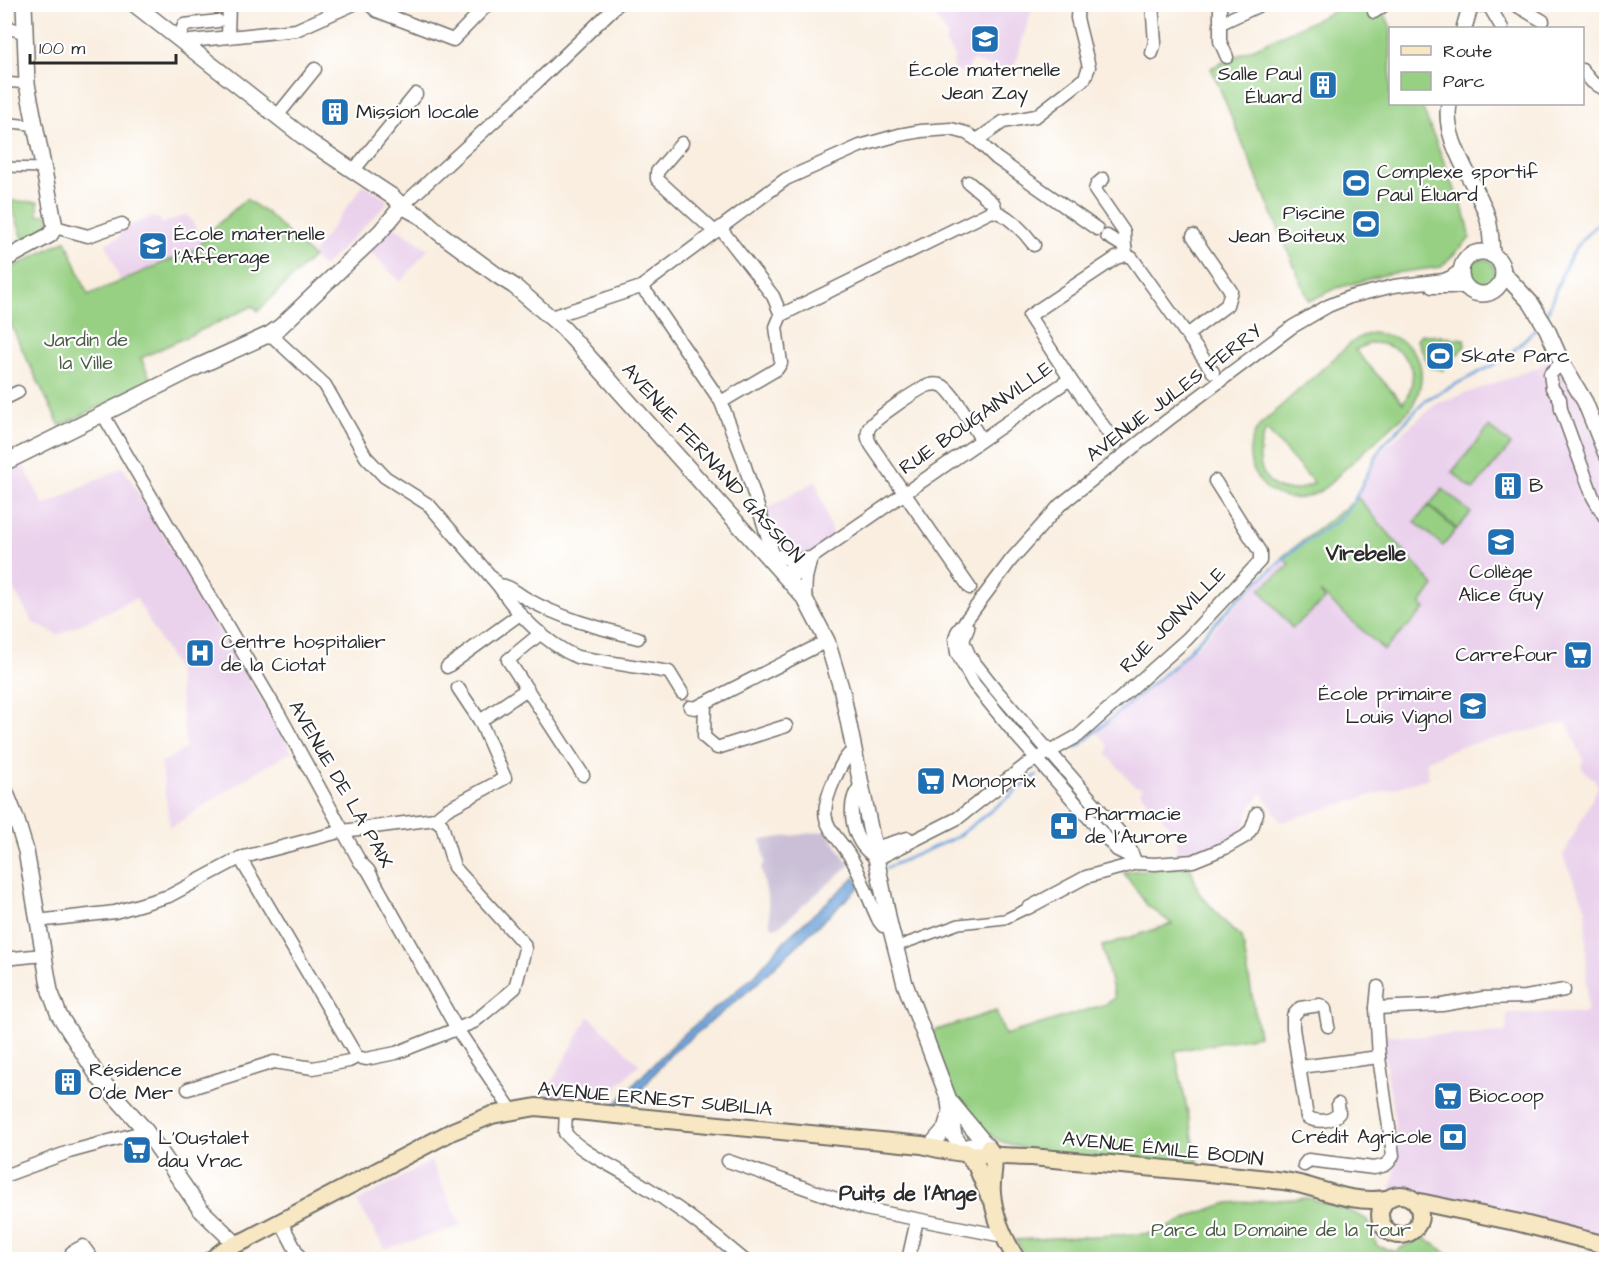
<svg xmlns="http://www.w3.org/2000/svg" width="1611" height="1264" font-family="'Architects Daughter',sans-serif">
	<rect width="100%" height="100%" fill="#fff"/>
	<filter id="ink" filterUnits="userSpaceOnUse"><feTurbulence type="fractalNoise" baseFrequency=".0167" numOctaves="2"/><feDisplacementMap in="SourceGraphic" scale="12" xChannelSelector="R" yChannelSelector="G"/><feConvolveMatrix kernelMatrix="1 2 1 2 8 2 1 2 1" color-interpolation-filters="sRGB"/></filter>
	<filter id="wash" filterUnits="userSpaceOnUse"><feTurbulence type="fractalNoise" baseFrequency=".008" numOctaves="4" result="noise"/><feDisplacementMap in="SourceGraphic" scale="24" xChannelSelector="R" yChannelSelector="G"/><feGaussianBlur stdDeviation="1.35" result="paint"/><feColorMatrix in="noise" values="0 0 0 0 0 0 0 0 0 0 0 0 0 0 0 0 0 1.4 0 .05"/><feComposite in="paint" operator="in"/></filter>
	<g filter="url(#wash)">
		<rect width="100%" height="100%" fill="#f9eee0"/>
		<g fill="#ead1ec">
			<polygon points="932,5 1033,5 1015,65 1003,72 972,60 967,74 953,70 954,56 945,42 948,35 937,19"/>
			<polygon points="364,184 386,199 387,204 323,267 311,256"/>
			<polygon points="187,214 204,241 196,249 120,280 106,243 120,237 120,229 152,217 160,219 162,224"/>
			<polygon points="393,226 428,249 401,282 369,250"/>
			<polygon points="1553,357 1582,402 1606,468 1606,1239 1390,1188 1394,1180 1396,1159 1395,1122 1381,1035 1424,1036 1506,1032 1507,1013 1587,1013 1586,908 1563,856 1598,787 1595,780 1586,773 1581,766 1583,760 1567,722 1458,747 1426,761 1429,778 1281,822 1262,793 1251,806 1241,834 1208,851 1175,861 1178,830 1174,832 1140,791 1144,787 1135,786 1107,755 1109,746 1095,729 1199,645 1282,557 1384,650 1425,608 1421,604 1434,586 1358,498 1381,451 1436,404 1537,368"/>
			<polygon points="21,460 44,506 123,467 292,752 259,770 170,828 161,763 186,748 177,670 136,598 58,635 33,623 5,575 4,468"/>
			<polygon points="816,481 834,541 789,565 777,547 763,511"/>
			<polygon points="589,1016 639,1064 599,1105 541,1102"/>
			<polygon points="431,1161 461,1226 385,1249 357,1202"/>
		</g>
		<polygon fill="#cabfd6" points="826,831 850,865 778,927 774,927 770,925 768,900 761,868 765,862 761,840"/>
		<g fill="#97d083" stroke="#617e57" stroke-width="1.5" fill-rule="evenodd">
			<polygon points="1347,5 1381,5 1391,28 1390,104 1421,104 1467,220 1470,238 1441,267 1387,274 1337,288 1309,301 1211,68"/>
			<polygon points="246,199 267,213 313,257 258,311 253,306 141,358 152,382 60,426 20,345 5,310 4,272 66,240 88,295 196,249 216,226"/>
			<polygon points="10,201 38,202 38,215 49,214 49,227 25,244"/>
			<circle cx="1482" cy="272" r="13"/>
			<path d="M1372,333C1419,336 1434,371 1410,410C1389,429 1369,447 1348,466C1339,474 1330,485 1320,491C1296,506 1265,497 1254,471C1246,455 1250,437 1261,424L1351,343L1360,337ZM1370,343C1405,343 1425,372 1403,403L1355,350ZM1266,430H1267L1314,483C1273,506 1247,469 1266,430Z"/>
			<polygon points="1421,334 1464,339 1465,346 1443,370 1429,367 1417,340"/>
			<polygon points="1489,427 1511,445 1473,490 1452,472"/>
			<polygon points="1443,489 1471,513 1457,529 1429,505"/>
			<polygon points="1358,498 1434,586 1421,604 1425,609 1384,650 1320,592 1325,600 1292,628 1260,589 1290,565 1282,557"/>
			<polygon points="1428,506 1456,530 1443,546 1415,522"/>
			<polygon points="1190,866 1199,893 1231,929 1242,937 1259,1036 1175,1051 1199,1167 1032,1151 1000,1141 976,1124 960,1105 949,1084 930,1032 996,1011 1005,1035 1106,1004 1115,998 1102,946 1172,924 1147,905 1123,872"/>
			<path d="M1308,1198L1352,1212L1368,1220L1377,1246L1396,1252C1403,1244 1415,1244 1422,1236L1453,1257L1452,1259L1030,1260L1015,1240L1157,1233L1196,1214L1228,1203Z"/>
		</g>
		<polygon fill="#6fa4dc" stroke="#4d6884" stroke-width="1.5" points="855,877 860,886 753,987 670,1055 626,1108 613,1106 678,1039 754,976 785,940"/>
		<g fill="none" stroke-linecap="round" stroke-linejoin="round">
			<g stroke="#6fa4dc" stroke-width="3">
				<path d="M1546,316C1563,272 1567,248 1606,217"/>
				<polyline points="1076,748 1176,664 1238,599 1275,566 1291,552 1338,520 1352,505 1381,447 1427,399 1505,359 1538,326"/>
				<polyline points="886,868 957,837 1037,775"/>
			</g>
		</g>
	</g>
	<g filter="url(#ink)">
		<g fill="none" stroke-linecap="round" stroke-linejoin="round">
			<g stroke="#736f6a" stroke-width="12">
				<g id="pedestrian">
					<polyline points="4,82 27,84"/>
					<polyline points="4,122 37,126"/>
					<polyline points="4,167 45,168"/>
					<polyline points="895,947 959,924 1005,919 1028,908"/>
				</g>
			</g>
			<g stroke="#736f6a" stroke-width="15">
				<g id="minor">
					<polyline points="369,4 377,11 453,40 488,4"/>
					<polyline points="1220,4 1220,41 1227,57"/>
					<polyline points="1488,4 1502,28"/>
					<polyline points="1514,4 1543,21"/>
					<polyline points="1374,12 1386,4"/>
					<polyline points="4,22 10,28 25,33"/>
					<polyline points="1221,23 1262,4"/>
					<polyline points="228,37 229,4"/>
					<polyline points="179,39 184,25 218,21"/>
					<polyline points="186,45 190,41 296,30 354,4"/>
					<polyline points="1152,53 1155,42 1152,4"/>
					<polyline points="1582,70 1592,82 1606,90"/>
					<polyline points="277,116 315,69"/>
					<polyline points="977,140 1003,122 1036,116 1085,78 1089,67 1077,18 1078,4"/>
					<polyline points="682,143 657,172 657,179 715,232"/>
					<polyline points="353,171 416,94"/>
					<polyline points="1103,179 1097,184 1095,190 1124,232 1125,247"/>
					<polyline points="968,182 994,204 996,211"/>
					<polyline points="402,206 537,82 618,4"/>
					<polyline points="55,227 88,236 122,224"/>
					<polyline points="720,228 773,296 781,315 776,327 781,363 777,369 721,402"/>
					<polyline points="1107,236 1125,247 1126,252"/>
					<polyline points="641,287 649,296 721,402 742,457 767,535 771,547 772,562"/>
					<polyline points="1432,287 1466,287"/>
					<path d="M781,315L992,211C1006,212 1026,234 1034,245"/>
					<polyline points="551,317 641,287 786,179 860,146 899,135 921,131 951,129 966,133 977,140 996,158 1097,229"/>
					<path d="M270,334L325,385L366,457L385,477L429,505L498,585C517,614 545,643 577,657L669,672L682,693"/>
					<polyline points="1187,335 1213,372"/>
					<polyline points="1562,363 1550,374 1552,388 1560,399 1561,409 1593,497 1606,519"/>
					<polyline points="1070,379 1116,444"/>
					<polyline points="4,399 18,392"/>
					<polyline points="102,413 279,714 360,862 368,870 457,1029 512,1111"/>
					<polyline points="772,562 780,556 797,562"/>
					<path d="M809,565L795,575L786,576C789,566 800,557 811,558L1070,379L1029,316L1116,258L1126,255L1132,258L1187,335L1227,305L1231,291L1193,236"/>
					<path d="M498,585C510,585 516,593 527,599C562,619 600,628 638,638"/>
					<path d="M970,588L871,445C868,440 866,434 869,428C873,420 920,387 930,385C934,384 939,384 943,386C954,393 973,427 981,439"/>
					<polyline points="805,599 806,578 810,562"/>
					<polyline points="968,628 963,641 970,657 996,690 1127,841 1135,861"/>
					<polyline points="541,633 508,660 583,775"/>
					<polyline points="447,667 520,614"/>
					<polyline points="705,703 704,737 717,748 786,726"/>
					<polyline points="690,707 695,708 827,641"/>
					<polyline points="480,721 527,689"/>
					<path d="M853,751C844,757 840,768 835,778C812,829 834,825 855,865C864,884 870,903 879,921L883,926H890"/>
					<path d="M861,786C847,799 851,827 860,842C864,849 870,854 877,859L958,818L1026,765L1078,736L1187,639L1260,561V552L1215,481"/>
					<polyline points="874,848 908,838"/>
					<polyline points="240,858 357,1057"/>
					<polyline points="1133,858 1117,850 1015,734 974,684 957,653 955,639 957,632 1011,560 1060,505 1168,420 1292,327 1328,306 1350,297 1394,286 1444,280 1451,277 1461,270"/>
					<polyline points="1028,908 1086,877 1137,863 1155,864 1193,861 1225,848 1246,836 1252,828 1257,813"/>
					<polyline points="37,921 115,912 169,896 240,858 343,831 435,819 446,810 505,778 480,721 458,688"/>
					<polyline points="4,959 43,955"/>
					<polyline points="1376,1008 1442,1005 1483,998 1526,997 1564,990"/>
					<path d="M1328,1026L1325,1009L1320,1005L1300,1008L1293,1016V1028L1307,1117C1317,1123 1332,1122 1339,1113L1338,1104"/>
					<polyline points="1300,1067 1379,1057"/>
					<polyline points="188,1089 274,1062 313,1068 349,1061 357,1057 366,1059 396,1053 474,1022 515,988 525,949 524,944 454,867 442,825 435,819"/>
					<path d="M566,1110L565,1133C582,1153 608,1163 630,1177C668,1200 710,1231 744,1260"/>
					<polyline points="728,1161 865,1209 1003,1236"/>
					<path d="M1304,1165L1308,1160L1374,1168C1384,1166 1389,1165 1393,1155L1379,1057L1376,1008L1378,987"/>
					<polyline points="4,1176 69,1152 146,1131"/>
					<polyline points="281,1222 301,1260"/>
					<polyline points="71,1257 72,1252 83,1246 93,1260"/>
					<polyline points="908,1260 917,1220"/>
				</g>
			</g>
			<g stroke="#736f6a" stroke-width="18">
				<g id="tertiary">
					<polyline points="134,4 310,142 393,197 402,206 422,217 438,232 498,276 514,286 564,329 805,599 827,641 842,691 890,926 905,984 949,1100 986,1145"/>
					<polyline points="1472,4 1488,4"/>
					<polyline points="1464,28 1471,4"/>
					<path d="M1449,104C1442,140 1474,179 1486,213C1491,226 1491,240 1492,255"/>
					<circle cx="1482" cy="273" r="21"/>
					<polyline points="4,260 50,235 55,227 27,84 24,4"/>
					<polyline points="1503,273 1531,303 1547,329 1562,363 1585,402 1606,454"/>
					<polyline points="4,463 197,367 270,334 281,326 380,232 402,206"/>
					<polyline points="4,788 16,818 26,851 50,991 59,1015 99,1078 146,1131 200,1209 236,1244"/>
					<polyline points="949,1102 954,1136 965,1152 970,1146"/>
					<polyline points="933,1143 945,1129 949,1116"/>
				</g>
			</g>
			<g stroke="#736f6a" stroke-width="20">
				<g id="secondary">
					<path d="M988,1148C999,1161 990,1177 992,1193C994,1217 1004,1239 1017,1260"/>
					<polyline points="965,1152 976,1165 989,1196"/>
					<circle cx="1400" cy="1215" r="20"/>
					<polyline points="1415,1201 1520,1223 1606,1245"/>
					<path d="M211,1260L225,1249L246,1240L453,1131L492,1115L536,1107L922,1145C957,1155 995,1156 1032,1157C1116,1165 1200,1171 1284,1181C1323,1187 1344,1204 1387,1199"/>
				</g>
			</g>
			<use href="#pedestrian" stroke="#fff" stroke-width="9"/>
			<use href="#minor" stroke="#fff" stroke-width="12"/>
			<use href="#tertiary" stroke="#fff" stroke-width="15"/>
			<use href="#secondary" stroke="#f7e8c3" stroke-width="16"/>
		</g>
	</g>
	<defs>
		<g id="school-square" transform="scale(1.5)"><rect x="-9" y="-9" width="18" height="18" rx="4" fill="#1f6fb2" stroke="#fff"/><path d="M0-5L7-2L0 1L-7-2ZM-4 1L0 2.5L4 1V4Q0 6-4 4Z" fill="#fff"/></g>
		<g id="building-square" transform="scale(1.5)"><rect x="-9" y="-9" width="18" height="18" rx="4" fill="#1f6fb2" stroke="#fff"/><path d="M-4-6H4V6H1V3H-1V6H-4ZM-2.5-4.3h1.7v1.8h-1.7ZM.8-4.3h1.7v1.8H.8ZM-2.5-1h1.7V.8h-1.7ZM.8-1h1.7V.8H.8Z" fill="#fff"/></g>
		<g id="stadium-square" transform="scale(1.5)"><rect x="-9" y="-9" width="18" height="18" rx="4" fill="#1f6fb2" stroke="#fff"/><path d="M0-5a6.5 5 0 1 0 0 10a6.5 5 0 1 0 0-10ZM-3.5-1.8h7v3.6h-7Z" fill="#fff"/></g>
		<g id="hospital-square" transform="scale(1.5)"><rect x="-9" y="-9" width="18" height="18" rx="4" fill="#1f6fb2" stroke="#fff"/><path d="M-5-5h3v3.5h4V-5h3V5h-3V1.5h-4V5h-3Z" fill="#fff"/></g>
		<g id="supermarket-square" transform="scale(1.5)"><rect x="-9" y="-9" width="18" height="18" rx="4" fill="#1f6fb2" stroke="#fff"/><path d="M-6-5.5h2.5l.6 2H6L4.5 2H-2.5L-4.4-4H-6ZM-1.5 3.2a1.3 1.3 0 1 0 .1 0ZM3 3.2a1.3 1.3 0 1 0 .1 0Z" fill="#fff"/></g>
		<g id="pharmacy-square" transform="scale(1.5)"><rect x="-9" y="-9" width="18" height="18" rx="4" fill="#1f6fb2" stroke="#fff"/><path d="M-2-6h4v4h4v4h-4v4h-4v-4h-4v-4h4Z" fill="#fff"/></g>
		<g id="bank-square" transform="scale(1.5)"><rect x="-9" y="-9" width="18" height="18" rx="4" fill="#1f6fb2" stroke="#fff"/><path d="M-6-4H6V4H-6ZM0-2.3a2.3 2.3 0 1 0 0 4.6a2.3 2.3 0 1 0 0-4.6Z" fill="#fff"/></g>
	</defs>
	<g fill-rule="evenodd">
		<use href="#school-square" x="985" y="39"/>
		<use href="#building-square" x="1323" y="85"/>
		<use href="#building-square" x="335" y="112"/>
		<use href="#stadium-square" x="1356" y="183"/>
		<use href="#stadium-square" x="1366" y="224"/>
		<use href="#school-square" x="153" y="246"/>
		<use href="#stadium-square" x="1440" y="356"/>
		<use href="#building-square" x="1508" y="486"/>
		<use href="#school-square" x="1501" y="542"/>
		<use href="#hospital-square" x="200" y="653"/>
		<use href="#supermarket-square" x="1578" y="655"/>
		<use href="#school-square" x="1473" y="706"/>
		<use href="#supermarket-square" x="931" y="781"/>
		<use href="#pharmacy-square" x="1064" y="826"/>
		<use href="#building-square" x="68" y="1082"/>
		<use href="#supermarket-square" x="1448" y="1096"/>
		<use href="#bank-square" x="1453" y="1137"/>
		<use href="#supermarket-square" x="137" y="1150"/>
	</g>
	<g text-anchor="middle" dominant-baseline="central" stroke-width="4.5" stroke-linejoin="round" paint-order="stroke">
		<g font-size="20" fill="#2b2b2b" stroke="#fff" text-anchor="start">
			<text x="985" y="70" text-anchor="middle">École maternelle<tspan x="985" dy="23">Jean Zay</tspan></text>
			<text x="1302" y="74" text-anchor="end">Salle Paul<tspan x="1302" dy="23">Éluard</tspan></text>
			<text x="356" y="112">Mission locale</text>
			<text x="1377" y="172">Complexe sportif<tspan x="1377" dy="23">Paul Éluard</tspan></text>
			<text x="1345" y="213" text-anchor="end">Piscine<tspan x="1345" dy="23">Jean Boiteux</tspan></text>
			<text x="174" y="234">École maternelle<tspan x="174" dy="23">l'Afferage</tspan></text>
			<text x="1461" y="356">Skate Parc</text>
			<text x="1529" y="486">B</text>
			<text x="1501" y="572" text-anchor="middle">Collège<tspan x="1501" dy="23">Alice Guy</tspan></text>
			<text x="221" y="642">Centre hospitalier<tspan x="221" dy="23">de la Ciotat</tspan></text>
			<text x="1557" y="655" text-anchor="end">Carrefour</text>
			<text x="1452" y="694" text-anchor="end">École primaire<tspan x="1452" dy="23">Louis Vignol</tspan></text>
			<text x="952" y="781">Monoprix</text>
			<text x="1085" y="814">Pharmacie<tspan x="1085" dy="23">de l'Aurore</tspan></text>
			<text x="89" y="1070">Résidence<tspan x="89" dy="23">O'de Mer</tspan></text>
			<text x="1469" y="1096">Biocoop</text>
			<text x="1432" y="1137" text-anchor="end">Crédit Agricole</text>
			<text x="158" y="1138">L'Oustalet<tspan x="158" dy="23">dau Vrac</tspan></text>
		</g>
		<g font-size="20" fill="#4b5d45" stroke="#fff">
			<text x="86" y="340">Jardin de<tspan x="86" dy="23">la Ville</tspan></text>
			<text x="1281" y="1230">Parc du Domaine de la Tour</text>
		</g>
		<g font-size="20" fill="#2b2b2b" stroke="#fff">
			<text transform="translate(1174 393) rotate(-37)">AVENUE JULES FERRY</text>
			<text transform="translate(976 418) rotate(-35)">RUE BOUGAINVILLE</text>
			<text transform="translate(713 463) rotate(48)">AVENUE FERNAND GASSION</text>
			<text transform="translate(1173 620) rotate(-45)">RUE JOINVILLE</text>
			<text transform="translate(341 784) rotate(60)">AVENUE DE LA PAIX</text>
			<text transform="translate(655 1099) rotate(5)">AVENUE ERNEST SUBILIA</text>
			<text transform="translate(1163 1149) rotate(6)">AVENUE ÉMILE BODIN</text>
		</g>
		<g font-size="21" font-weight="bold" fill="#2b2b2b" stroke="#fff">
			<text x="1366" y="553">Virebelle</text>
			<text x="908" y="1193">Puits de l'Ange</text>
		</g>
	</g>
	<rect width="1611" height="1264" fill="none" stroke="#fff" stroke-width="24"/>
	<rect x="1389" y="27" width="195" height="78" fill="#ffffff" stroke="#aaaaaa" stroke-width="1.5"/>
	<rect x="1401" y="46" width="30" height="9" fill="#f7e8c3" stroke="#aaaaaa" stroke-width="1.5"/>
	<text x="1443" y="57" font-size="18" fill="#2b2b2b">Route</text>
	<rect x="1401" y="72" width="30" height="18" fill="#97d083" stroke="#aaaaaa" stroke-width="1.5"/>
	<text x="1443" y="87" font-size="18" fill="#2b2b2b">Parc</text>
	<path d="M30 54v9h146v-9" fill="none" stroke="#2b2b2b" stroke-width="3"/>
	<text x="39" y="54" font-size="18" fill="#2b2b2b" stroke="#ffffff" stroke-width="4.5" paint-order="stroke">100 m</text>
</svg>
